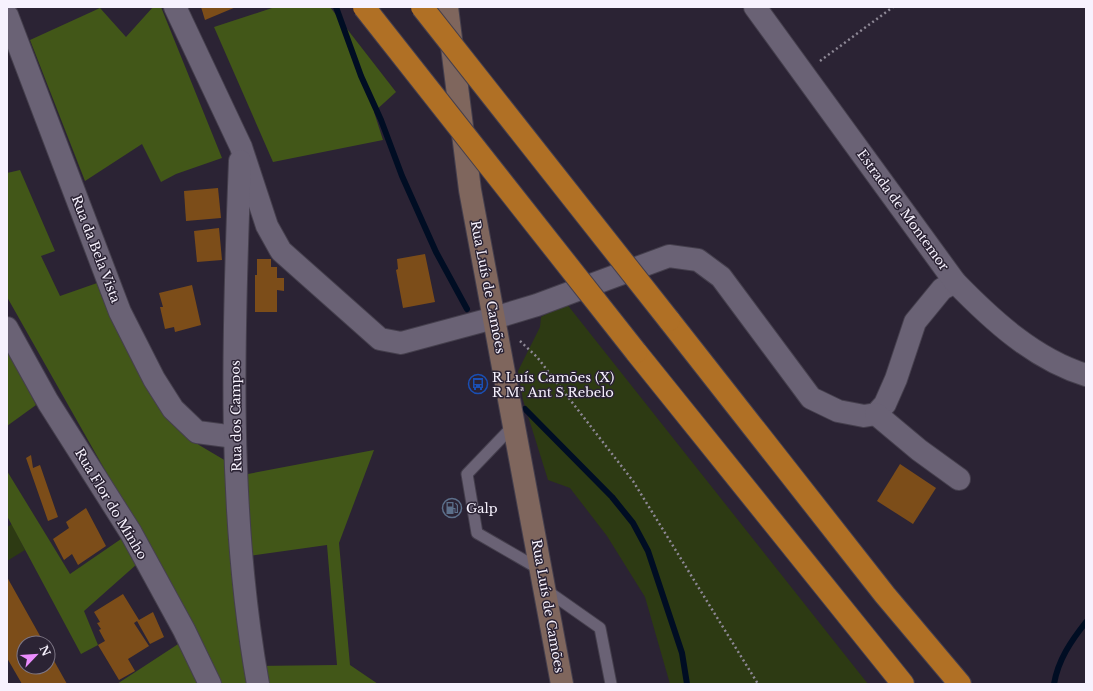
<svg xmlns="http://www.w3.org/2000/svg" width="1093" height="691" font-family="'Libre Baskerville',serif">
	<rect width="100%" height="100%" fill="#2b2334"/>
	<g fill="#2d3a13">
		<polygon points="566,303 868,684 670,684 645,597 607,536 570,488 548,480 523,400 518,371 540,327 541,317"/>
		<polygon points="12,524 25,550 7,561 7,527"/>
	</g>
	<g fill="#425718" fill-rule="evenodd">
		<polygon points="153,7 161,7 222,158 176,174 161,182 142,144 85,181 30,40 100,8 126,37"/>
		<polygon points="275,7 330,7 396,92 374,112 383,140 273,162 214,27"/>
		<path d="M20,170L55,251L41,256L60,296L100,282L169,418L199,445L248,474L374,450L339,543L350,665L378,684H117L195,633L131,516L7,297V173ZM327,545L337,665L245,666L234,558Z"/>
		<polygon points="7,348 36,405 7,426"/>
		<polygon points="7,471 70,574 121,539 137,564 84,611 98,645 81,654 7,516"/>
	</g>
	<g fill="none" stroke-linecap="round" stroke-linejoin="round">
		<g stroke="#000d23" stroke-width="6">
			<polyline points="336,7 361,76 381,120 402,176 436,252 467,309"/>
			<polyline points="525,409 612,497 633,523 648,551 682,653 687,684"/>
			<path d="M1054,684C1058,660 1071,641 1086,622"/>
		</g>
	</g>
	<g fill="#7c4d19">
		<polygon points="201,7 236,7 205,20"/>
		<polygon points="218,188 221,218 186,221 184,191"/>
		<polygon points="219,228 222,260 197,262 194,231"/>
		<polygon points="425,254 435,302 403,308 396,270 398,269 397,259"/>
		<polygon points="257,259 271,259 271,267 277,267 277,278 284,278 284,291 277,290 277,312 255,312 255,275 257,275"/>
		<polygon points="192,285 201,325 175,332 174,327 165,329 160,307 163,307 159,293"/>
		<polygon points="31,455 33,468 40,465 58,517 48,521 26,458"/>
		<polygon points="900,464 936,488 913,524 877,501"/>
		<polygon points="86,508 106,546 78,565 72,554 64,560 53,539 69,528 66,522"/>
		<polygon points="7,577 44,643 24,643 24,667 48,667 48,650 67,684 22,684 7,658"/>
		<polygon points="123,594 139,620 153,612 164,637 150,644 137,621 134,623 149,646 128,659 135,671 119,680 98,645 105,641 99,630 101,629 97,623 100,622 94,612"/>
	</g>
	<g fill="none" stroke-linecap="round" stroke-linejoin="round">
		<g stroke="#453f4d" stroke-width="13">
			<g id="lane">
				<polyline points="514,425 467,474 477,533 541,570"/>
				<polyline points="546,590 600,628 611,684"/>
			</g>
		</g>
		<g stroke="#453f4d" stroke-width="24">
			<g id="street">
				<polyline points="175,7 241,147 267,226 281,251 380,339 401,343 494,318 537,305 669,256 698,260 721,277 811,398 838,411 864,416 876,414 885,404 896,379 915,322 942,289 955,282"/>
				<path d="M755,7L955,282C992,320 1034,359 1086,375"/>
				<polyline points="7,15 120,312 154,379 173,409 197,432 235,437"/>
				<path d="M240,161C233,335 227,512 258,684"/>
				<polyline points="7,328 48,402 131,533 184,630 210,684"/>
				<polyline points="876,414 919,450 959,479"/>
			</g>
		</g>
		<g stroke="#453f4d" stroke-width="24">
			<polyline id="secondary" points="447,7 470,190 562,684"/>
		</g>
		<g stroke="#453f4d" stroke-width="24">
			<g id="highway">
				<polyline points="669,320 885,595 960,684"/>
				<polyline points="636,352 903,684"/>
			</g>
		</g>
		<g stroke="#8e8896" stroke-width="2.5" stroke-dasharray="2 3" stroke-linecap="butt">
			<polyline points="820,61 893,7"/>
			<polyline points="520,341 537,357 633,481 758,684"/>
		</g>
		<use href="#lane" stroke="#6a6275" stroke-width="11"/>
		<use href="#street" stroke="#6a6275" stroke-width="22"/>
		<use href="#secondary" stroke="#7f665d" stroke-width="22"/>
		<use href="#highway" stroke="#b07025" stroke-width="22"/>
		<g stroke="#453f4d" stroke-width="24" stroke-linecap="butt">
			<g id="highway-bridge">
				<polyline points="364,7 636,352"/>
				<polyline points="422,7 669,320"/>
			</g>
		</g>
		<use href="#highway-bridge" stroke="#b07025" stroke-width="22"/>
	</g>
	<defs>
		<g id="bus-ring" transform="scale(1)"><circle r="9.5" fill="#2b2334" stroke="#1a4fb4" stroke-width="1.5"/><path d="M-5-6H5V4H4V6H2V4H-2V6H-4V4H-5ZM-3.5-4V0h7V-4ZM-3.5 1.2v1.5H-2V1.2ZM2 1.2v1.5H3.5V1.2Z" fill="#1a4fb4"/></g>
		<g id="fuel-ring" transform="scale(1)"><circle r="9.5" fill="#2b2334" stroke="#5c6f8a" stroke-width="1.5"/><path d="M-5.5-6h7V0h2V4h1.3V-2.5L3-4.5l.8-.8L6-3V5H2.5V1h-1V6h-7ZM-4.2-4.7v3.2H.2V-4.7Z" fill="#5c6f8a"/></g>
	</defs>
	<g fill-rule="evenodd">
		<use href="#bus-ring" x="478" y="384"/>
		<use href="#fuel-ring" x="452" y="508"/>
	</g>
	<g text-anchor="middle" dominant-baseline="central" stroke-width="3" stroke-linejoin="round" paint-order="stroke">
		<g font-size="13" fill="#f7f2fe" stroke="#2b2334">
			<text transform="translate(903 210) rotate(54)">Estrada de Montemor</text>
			<text transform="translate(96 249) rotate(69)">Rua da Bela Vista</text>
			<text transform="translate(488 287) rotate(79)">Rua Luís de Camões</text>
			<text transform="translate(236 416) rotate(-91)">Rua dos Campos</text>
			<text transform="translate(111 504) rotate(59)">Rua Flor do Minho</text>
			<text transform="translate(548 606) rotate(80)">Rua Luís de Camões</text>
		</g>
		<g font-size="13" fill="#f7f2fe" stroke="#2b2334" text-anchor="start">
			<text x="492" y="377">R Luís Camões (X)<tspan x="492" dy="15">R Mª Ant S Rebelo</tspan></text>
			<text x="466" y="508">Galp</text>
		</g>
	</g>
	<rect width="1093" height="691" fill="none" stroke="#f7f2fe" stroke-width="16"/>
	<g transform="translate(36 655) rotate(65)"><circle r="19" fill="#2b2334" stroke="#7d7685"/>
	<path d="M0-3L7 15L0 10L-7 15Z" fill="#ea8dfd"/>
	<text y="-6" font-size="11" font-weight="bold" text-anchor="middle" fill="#f7f2fe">N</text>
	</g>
</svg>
